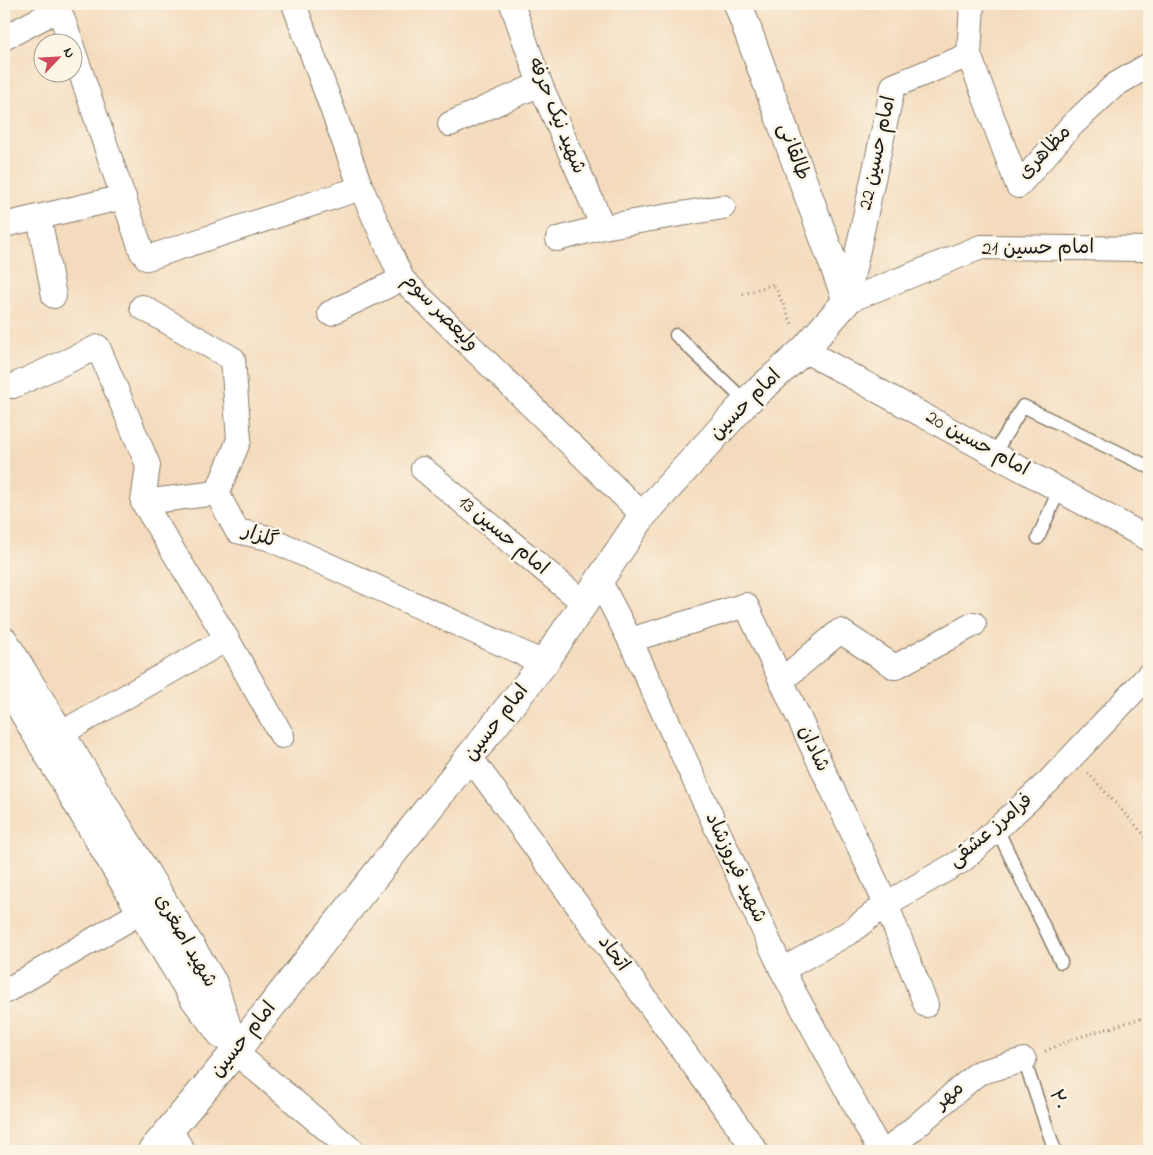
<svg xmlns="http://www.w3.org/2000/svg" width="1153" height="1155" font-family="'Indie Flower','Playpen Sans Arabic',sans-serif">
	<rect width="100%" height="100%" fill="#fcf5e5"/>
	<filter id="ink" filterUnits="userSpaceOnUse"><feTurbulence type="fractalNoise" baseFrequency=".02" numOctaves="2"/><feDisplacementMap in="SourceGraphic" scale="10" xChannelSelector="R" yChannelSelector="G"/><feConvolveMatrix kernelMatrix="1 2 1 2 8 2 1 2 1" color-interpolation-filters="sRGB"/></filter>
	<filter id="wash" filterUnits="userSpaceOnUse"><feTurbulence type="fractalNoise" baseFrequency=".0096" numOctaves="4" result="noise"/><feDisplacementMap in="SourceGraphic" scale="20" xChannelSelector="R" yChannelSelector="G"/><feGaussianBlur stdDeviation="1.12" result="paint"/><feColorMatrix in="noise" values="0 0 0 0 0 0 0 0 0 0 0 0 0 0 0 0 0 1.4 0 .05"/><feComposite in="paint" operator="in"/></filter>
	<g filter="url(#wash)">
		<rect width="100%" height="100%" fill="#f4dbbd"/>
	</g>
	<g filter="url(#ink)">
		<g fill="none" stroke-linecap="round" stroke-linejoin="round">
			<g stroke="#887c6c" stroke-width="15">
				<g id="service">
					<polyline points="676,335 746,402"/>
					<polyline points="994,454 1023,406 1149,467"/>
					<polyline points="1038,538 1059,490"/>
					<polyline points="997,829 1061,962"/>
					<polyline points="1024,1060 1055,1151"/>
				</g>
			</g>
			<g stroke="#887c6c" stroke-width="26">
				<g id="minor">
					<polyline points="57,4 71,42"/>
					<polyline points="294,4 361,188 402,279 643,515"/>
					<polyline points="512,4 540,84 603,227"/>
					<polyline points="972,4 969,55 1018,186 1072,125 1115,85 1149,65"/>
					<polyline points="4,38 59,9"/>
					<polyline points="72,47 142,252 147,258 361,188"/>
					<polyline points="450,124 540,84"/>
					<polyline points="39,217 54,296"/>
					<polyline points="4,225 124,197"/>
					<polyline points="558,239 603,227 723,207"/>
					<polyline points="847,301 981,247 1149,249"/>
					<polyline points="847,301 893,86 969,55"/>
					<polyline points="142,307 233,359 239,440 217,493 237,531 268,538 544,663"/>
					<polyline points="330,313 402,279"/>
					<polyline points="804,350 1149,539"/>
					<polyline points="13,386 98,347 148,465 143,502 227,639 282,736"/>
					<polyline points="423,469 584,603"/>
					<polyline points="143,502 217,493"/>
					<polyline points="599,580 630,640 782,970 880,1151"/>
					<polyline points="630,640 746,605 886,904 926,1005"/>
					<polyline points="781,681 840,631 895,667 974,624"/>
					<polyline points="44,743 227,639"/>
					<polyline points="470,757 756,1151"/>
					<polyline points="782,970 850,932 886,904 963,860 1050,780 1149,675"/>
					<polyline points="4,992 158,902"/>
					<polyline points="235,1052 353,1151"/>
					<polyline points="170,1130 183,1151"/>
					<polyline points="887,1151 978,1073 1024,1060"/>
				</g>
			</g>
			<g stroke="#887c6c" stroke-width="30">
				<g id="tertiary">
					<polyline points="4,641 213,983 235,1052"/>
					<polyline points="4,679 141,911 194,998 222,1035"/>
					<polyline points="152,1151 235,1052 544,663 643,515 746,402 804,350 847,301 738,4"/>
				</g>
			</g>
			<g stroke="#887c6c" stroke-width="3" stroke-dasharray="1 4" stroke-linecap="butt">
				<polyline points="743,294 774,284 792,324"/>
				<polyline points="1088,773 1149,840"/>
				<polyline points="1045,1051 1076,1038 1149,1016"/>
			</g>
			<use href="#service" stroke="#fff" stroke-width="12"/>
			<use href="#minor" stroke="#fff" stroke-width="24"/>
			<use href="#tertiary" stroke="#fff" stroke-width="28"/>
		</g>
	</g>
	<g text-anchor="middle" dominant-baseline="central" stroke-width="5" stroke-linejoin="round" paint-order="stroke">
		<g font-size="20" fill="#1c1c1c" stroke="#fcf5e5">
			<text transform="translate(556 116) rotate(68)">شهید نیک حرفه</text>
			<text transform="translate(793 152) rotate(70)">طالقانی</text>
			<text transform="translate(878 153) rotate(-78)">امام حسین 22</text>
			<text transform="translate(1045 153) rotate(-46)">مظاهری</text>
			<text transform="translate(1038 249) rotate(-1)">امام حسین 21</text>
			<text transform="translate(440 313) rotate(46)">ولیعصر سوم</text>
			<text transform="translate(746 405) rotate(-45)">امام حسین</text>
			<text transform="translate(977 444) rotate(29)">امام حسین 20</text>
			<text transform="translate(503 536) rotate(40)">امام حسین 13</text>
			<text transform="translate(260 537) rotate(20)">گلزار</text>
			<text transform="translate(497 723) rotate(-52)">امام حسین</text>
			<text transform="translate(813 749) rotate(65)">شادان</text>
			<text transform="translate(991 831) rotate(-40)">فرامرز عشقی</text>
			<text transform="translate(735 868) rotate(65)">شهید فیروزشاد</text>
			<text transform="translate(185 941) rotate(60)">شهید اصغری</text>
			<text transform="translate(613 954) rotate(54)">اتحاد</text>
			<text transform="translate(244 1040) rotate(-51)">امام حسین</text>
			<text transform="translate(950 1096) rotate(-41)">مهر</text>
			<text transform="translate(1057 1100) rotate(71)">۲۰</text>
		</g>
	</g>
	<rect width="1153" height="1155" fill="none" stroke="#fcf5e5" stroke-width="20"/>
	<g transform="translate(58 58) rotate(65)"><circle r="24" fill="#fcf5e5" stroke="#a29e95"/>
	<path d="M0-4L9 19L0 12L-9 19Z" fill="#d1495b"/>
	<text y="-8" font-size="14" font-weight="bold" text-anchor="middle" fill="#1c1c1c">N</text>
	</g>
</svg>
